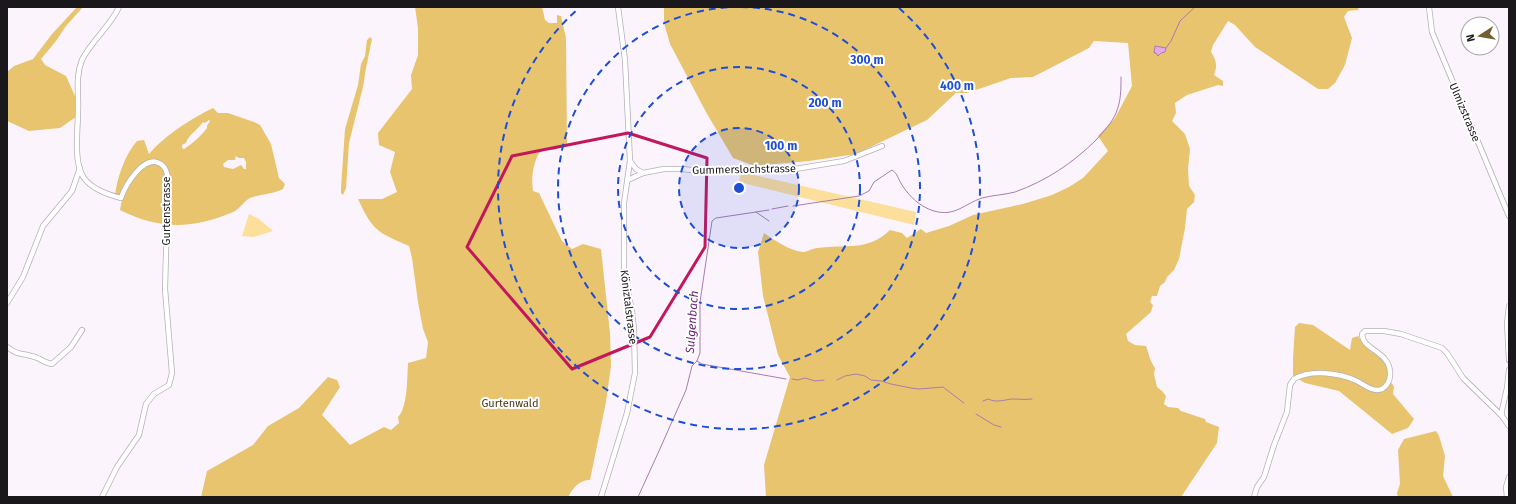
<svg xmlns="http://www.w3.org/2000/svg" width="1516" height="504" font-family="'Fira Sans',sans-serif">
<style>
.green{fill:#fcdf9a}
.forest{fill:#e8c46e;fill-rule:evenodd}
.water{fill:#e5a8eb;stroke:#a87dad}
.lines{fill:none;stroke-linecap:round;stroke-linejoin:round}
.stream{stroke:#a87dad;stroke-width:1}
.minor-casing{stroke:#b6afb7;stroke-width:6}
.minor{stroke:#fff;stroke-width:4.5}
.marked{fill:none;stroke:#c2185b;stroke-width:3;stroke-linejoin:round}
.ring{fill:none;stroke:#1d4ed8;stroke-width:2;stroke-dasharray:7 5}
.labels{text-anchor:middle;stroke-width:4;stroke-linejoin:round;paint-order:stroke}
.street-label{font-size:11px;fill:#1a181b;stroke:#fff}
.park-label{font-size:11px;fill:#483a14;stroke:#fff}
.water-label{font-size:12px;font-style:italic;fill:#641d6c;stroke:#fff}
.centre{fill:#1d4ed8;stroke:#fff;stroke-width:2}
.ring-label{font-size:12px;text-anchor:middle;font-weight:bold;fill:#1d4ed8;stroke:#fff;stroke-width:4;stroke-linejoin:round;paint-order:stroke}
</style>
<rect width="100%" height="100%" fill="#fcf4fd"/>
<g class="green">
<path d="M 741,172 L 916,212 L 914,225 L 739,182 Z"/>
<path d="M 249,214 L 259,219 L 273,231 L 254,237 L 242,236 Z"/>
</g>
<g class="forest">
<path d="M 77,7 L 83,7 L 66,26 L 56,41 L 41,59 L 45,65 L 66,76 L 75,96 L 76,117 L 60,128 L 29,131 L 7,121 L 7,72 L 14,66 L 33,59 L 52,34 Z"/>
<path d="M 415,7 L 542,7 L 545,20 L 549,23 L 557,23 L 557,15 L 561,16 L 566,38 L 567,145 L 554,150 L 541,150 C 533,162 531,177 533,191 L 539,193 L 562,241 L 572,249 L 583,244 L 601,249 L 610,333 L 611,366 L 606,402 L 590,480 C 579,480 573,488 568,497 L 201,497 L 207,471 L 253,445 L 268,426 L 299,408 L 328,377 L 337,380 L 340,387 L 322,415 L 350,445 L 384,427 L 391,430 L 399,423 L 398,417 C 408,407 407,377 408,363 L 426,358 L 428,342 L 423,329 L 418,302 L 412,258 L 409,246 C 377,232 373,231 358,199 L 382,199 L 397,192 L 390,172 L 395,152 L 379,145 L 378,133 L 412,89 L 411,75 L 418,55 L 418,28 Z"/>
<path d="M 664,7 L 1359,7 L 1358,10 L 1348,11 L 1344,17 L 1352,38 L 1345,65 L 1335,83 L 1328,89 L 1318,89 L 1255,47 L 1235,25 L 1228,21 L 1213,45 L 1211,52 C 1216,60 1218,65 1214,75 L 1223,81 L 1223,86 L 1218,85 L 1187,95 L 1175,103 L 1176,113 L 1172,121 L 1185,134 L 1190,149 L 1188,169 L 1189,186 L 1195,195 L 1194,202 L 1187,209 L 1185,228 L 1179,259 L 1174,270 L 1167,277 L 1165,282 L 1160,286 L 1157,296 L 1152,296 L 1150,302 L 1153,305 L 1151,312 L 1126,334 L 1128,341 L 1135,345 L 1146,346 C 1149,354 1150,361 1155,368 L 1154,374 L 1157,387 L 1162,391 L 1166,396 L 1164,404 L 1168,407 L 1178,408 L 1181,411 L 1205,419 L 1206,422 L 1219,427 L 1217,443 L 1181,497 L 766,497 L 764,465 L 790,377 L 778,355 L 763,296 L 758,252 L 764,233 C 774,240 790,251 803,252 C 807,252 813,248 817,248 C 846,244 867,252 890,230 L 902,233 L 907,238 L 921,229 L 926,233 L 949,226 L 973,215 L 1023,204 L 1052,195 L 1069,187 L 1083,178 L 1108,151 L 1098,136 L 1115,118 L 1132,86 L 1128,43 L 1094,41 L 1089,48 L 1033,77 L 1011,78 L 967,93 L 956,93 L 927,120 L 856,154 L 809,161 L 755,166 L 733,158 L 706,112 L 670,44 L 664,23 Z"/>
<path d="M 370,37 L 372,39 L 366,68 L 363,87 L 349,143 L 346,188 L 343,195 L 341,193 L 341,188 L 345,129 L 358,85 L 361,64 L 365,56 L 367,40 Z"/>
<path d="M 213,108 L 218,113 L 228,113 L 254,122 L 260,125 L 271,144 L 279,178 L 285,184 L 283,189 C 273,194 261,194 250,198 C 244,201 240,209 233,212 C 194,229 159,230 120,210 L 122,199 L 115,196 C 117,177 125,155 137,141 L 144,140 L 149,154 C 164,136 192,118 213,108 ZM 209,120 L 210,121 L 207,126 L 207,128 C 200,137 193,143 184,149 L 182,148 L 182,145 L 186,143 C 188,135 198,130 203,122 L 205,123 ZM 236,156 L 239,158 L 244,158 L 246,162 L 246,169 L 244,169 L 241,165 L 233,169 L 224,167 L 223,164 L 228,160 L 235,160 Z"/>
<path d="M 1299,323 L 1313,325 L 1350,350 L 1352,338 L 1358,336 L 1363,344 L 1381,356 L 1388,366 L 1388,377 L 1394,387 L 1393,394 L 1414,419 L 1408,428 L 1392,434 L 1339,391 L 1305,383 L 1293,376 L 1293,358 L 1295,327 Z"/>
<path d="M 1436,431 L 1439,436 L 1445,456 L 1443,476 L 1453,497 L 1398,497 L 1397,493 L 1400,484 L 1398,450 L 1404,439 Z"/>
</g>
<path class="water" d="M 1155,46 L 1166,48 L 1165,52 L 1161,53 L 1158,56 L 1156,53 L 1154,53 Z"/>
<g class="lines">
<g class="stream">
<path d="M 1166,48 L 1171,41 L 1180,21 L 1195,7"/>
<path d="M 793,206 L 859,196 L 869,191 L 874,182 L 892,170 C 898,174 898,179 902,185 C 909,196 920,207 934,211 C 955,217 964,204 982,198 C 993,195 1004,195 1015,192 C 1046,181 1073,163 1096,140 C 1103,132 1112,123 1116,113 C 1121,101 1121,90 1121,77"/>
<path d="M 772,209 L 788,206"/>
<path d="M 756,212 L 769,210"/>
<path d="M 697,361 L 702,364 L 786,379"/>
<path d="M 792,379 L 798,380 L 805,378 L 815,381 L 824,380"/>
<path d="M 837,380 L 845,376 L 856,374 L 865,376 L 871,380 L 881,381 L 891,384 L 911,388 L 919,389 L 943,387 L 964,403"/>
<path d="M 983,401 L 988,399 C 997,403 1003,400 1012,399 C 1018,399 1025,400 1032,399"/>
<path d="M 976,414 L 994,425 L 1001,427"/>
<path d="M 638,497 L 659,451 L 686,390 L 692,366 L 697,361 L 700,353 L 700,302 L 712,221 L 716,218 L 756,212 L 769,221"/>
</g>
<defs>
<g id="minor">
<path d="M 1429,7 L 1432,32 L 1509,216"/>
<path d="M 630,161 L 636,169 L 643,173"/>
<path d="M 628,180 L 643,173 L 664,169 L 682,169 L 712,172 L 729,169 L 783,171 L 844,161 L 882,146"/>
<path d="M 7,303 L 23,277 L 43,226 L 72,191 L 80,168"/>
<path d="M 1509,306 L 1507,323 L 1509,360"/>
<path d="M 7,347 C 18,355 20,353 31,356 C 39,357 44,363 52,364 L 71,347 L 82,330"/>
<path d="M 1509,370 L 1507,388 L 1502,410 L 1502,416 L 1509,426"/>
<path d="M 102,497 L 117,467 L 139,435 L 146,404 L 154,394 L 169,385 L 172,373 L 165,289 L 168,179 C 167,173 166,166 159,163 C 143,155 125,186 121,198 C 109,195 92,189 84,178 C 73,163 78,129 78,112 C 79,95 75,77 82,60 C 91,41 110,27 119,7"/>
<path d="M 601,497 L 627,413 L 635,373 L 634,329 L 632,311 L 624,272 L 624,203 L 630,161 L 625,60 L 618,7"/>
<path d="M 1254,497 L 1257,487 L 1264,477 L 1274,445 L 1287,412 L 1290,385 L 1294,379 C 1311,369 1340,373 1357,381 C 1363,384 1370,390 1377,390 C 1386,390 1391,380 1390,372 C 1389,351 1362,350 1362,334 L 1365,331 L 1384,331 L 1401,334 L 1442,348 L 1447,353 L 1463,378 L 1502,416"/>
<path d="M 1507,497 L 1506,487 L 1509,477"/>
</g>
</defs>
<use href="#minor" class="minor-casing"/>
<use href="#minor" class="minor"/>
</g>
<path class="marked" d="M 628,133 L 707,158 L 705,247 L 650,337 L 572,369 L 467,247 L 512,156 Z"/>
<circle cx="739" cy="188" r="60" fill="#1d4ed8" fill-opacity=".12"/>
<g class="ring">
<circle cx="739" cy="188" r="60"/>
<circle cx="739" cy="188" r="121"/>
<path d="M741 7A181 181 0 1 1 737 7"/>
<path d="M899 8A241 241 0 1 1 579 8"/>
</g>
<g class="labels">
<g class="street-label">
<text transform="translate(1465 112) rotate(67)" y="4">Ulmizstrasse</text>
<text transform="translate(744 169) rotate(-1)" y="4">Gummerslochstrasse</text>
<text transform="translate(166 211) rotate(-90)" y="4">Gurtenstrasse</text>
<text transform="translate(629 307) rotate(83)" y="4">Köniztalstrasse</text>
</g>
<g class="park-label">
<text x="510" y="407">Gurtenwald</text>
</g>
<g class="water-label">
<text transform="translate(692 322) rotate(-86)" y="4">Sulgenbach</text>
</g>
</g>
<circle cx="739" cy="188" r="6" class="centre"/>
<g class="ring-label">
<text x="867" y="64">300 m</text>
<text x="957" y="90">400 m</text>
<text x="825" y="107">200 m</text>
<text x="781" y="150">100 m</text>
</g>
<rect width="1516" height="504" fill="none" stroke="#1a181b" stroke-width="16"/>
<g transform="translate(1480 36) rotate(258)"><circle r="19" fill="#ffffff" stroke="#a3a3a4"/>
<path d="M0-3L7 15L0 10L-7 15Z" fill="#735f2e"/>
<text y="-6" font-size="11" font-weight="bold" text-anchor="middle" fill="#1a181b">N</text>
</g>
</svg>
